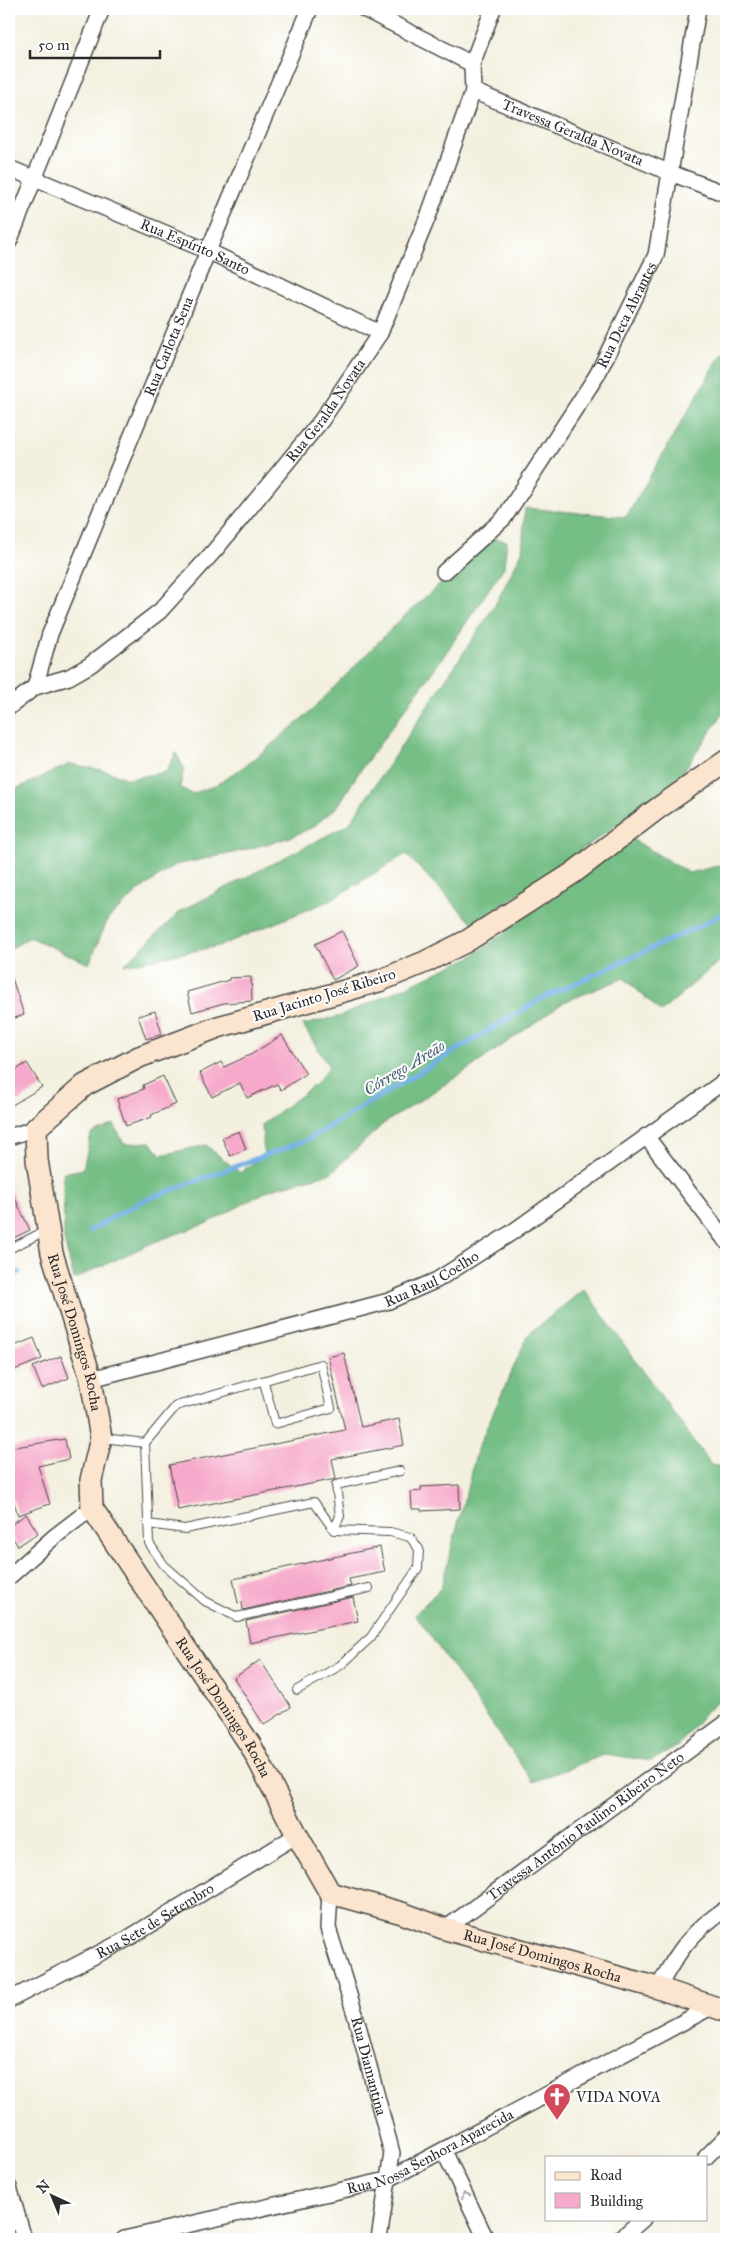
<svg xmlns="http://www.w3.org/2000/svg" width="735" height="2248" font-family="'IM FELL Great Primer',serif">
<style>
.forest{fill:#75be85;stroke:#507458}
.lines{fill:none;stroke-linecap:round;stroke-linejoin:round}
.stream{stroke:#73b1e6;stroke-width:5}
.building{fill:#f6a9ca}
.lane-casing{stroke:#494946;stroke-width:10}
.street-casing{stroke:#494946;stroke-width:18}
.secondary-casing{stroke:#494946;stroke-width:24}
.lane{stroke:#fff;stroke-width:8}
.street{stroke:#fff;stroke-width:15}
.secondary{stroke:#fce5cf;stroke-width:21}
.oneway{stroke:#a0a0a0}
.labels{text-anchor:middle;stroke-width:4;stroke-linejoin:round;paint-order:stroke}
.street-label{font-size:15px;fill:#2b2b2b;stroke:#fff}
.poi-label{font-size:15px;fill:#2b2b2b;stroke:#fff;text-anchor:start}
.water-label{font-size:16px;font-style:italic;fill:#445a6c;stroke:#fff}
</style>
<rect width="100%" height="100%" fill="#fff"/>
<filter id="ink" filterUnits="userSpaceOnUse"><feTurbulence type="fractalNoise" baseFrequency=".02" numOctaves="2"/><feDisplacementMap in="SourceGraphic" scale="10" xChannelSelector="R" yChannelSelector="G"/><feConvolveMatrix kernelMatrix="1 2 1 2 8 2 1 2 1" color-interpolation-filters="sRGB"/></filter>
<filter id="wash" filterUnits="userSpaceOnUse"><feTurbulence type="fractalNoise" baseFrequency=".0096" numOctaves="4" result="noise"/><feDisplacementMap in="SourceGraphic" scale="20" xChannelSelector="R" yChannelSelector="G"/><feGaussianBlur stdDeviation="1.12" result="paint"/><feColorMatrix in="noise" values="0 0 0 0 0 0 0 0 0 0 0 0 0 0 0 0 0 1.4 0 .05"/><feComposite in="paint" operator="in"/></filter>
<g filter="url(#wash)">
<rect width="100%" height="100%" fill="#f3f0df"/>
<g class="forest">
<path d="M 722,353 L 726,355 L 726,709 L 674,785 L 474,925 L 406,854 L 329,901 L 219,946 L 124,965 L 181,911 L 349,824 L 494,607 L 522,552 L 525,508 L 626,517 Z"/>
<path d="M 491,538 L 507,541 L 504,567 L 441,660 L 357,775 L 338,806 L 313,827 L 288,838 L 233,853 L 175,865 L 141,889 L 108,919 L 89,964 L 30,937 L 9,950 L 9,792 L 70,764 L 107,771 L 128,779 L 166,772 L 176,753 L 184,768 L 180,787 L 192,794 L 216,785 L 251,762 L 310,712 L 401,619 Z"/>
<path d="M 632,839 L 689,873 L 726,864 L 726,955 L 661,1012 L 624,978 L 564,1002 L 472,1067 L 383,1124 L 331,1173 L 271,1189 L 210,1222 L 154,1242 L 74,1279 L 64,1240 L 63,1173 L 83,1169 L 91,1134 L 114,1124 L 124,1144 L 150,1142 L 161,1155 L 206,1145 L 240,1173 L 264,1155 L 262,1124 L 316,1084 L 329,1067 L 303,1025 L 341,1016 L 471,957 Z"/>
<path d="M 584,1289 L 711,1465 L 726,1467 L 726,1697 L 718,1701 L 702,1716 L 678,1746 L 651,1761 L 606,1754 L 533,1782 L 415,1614 L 441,1588 L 478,1447 L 528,1335 Z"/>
</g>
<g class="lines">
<g class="stream">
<path d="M 89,1231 L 142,1201 L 307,1140 L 541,999 L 702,925 L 726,912"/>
<path d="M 9,1278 L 19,1272"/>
</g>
</g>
<g id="blocks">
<g class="building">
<path d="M 342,931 L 359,966 L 333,980 L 315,944 Z"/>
<path d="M 251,977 L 252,1001 L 224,1003 L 192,1012 L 187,992 L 229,980 L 229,978 Z"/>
<path d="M 12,978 L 24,1015 L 9,1020 L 9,979 Z"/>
<path d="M 155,1011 L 162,1034 L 146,1039 L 138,1016 Z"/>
<path d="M 282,1035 L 306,1074 L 281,1090 L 277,1084 L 247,1098 L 240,1083 L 212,1097 L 200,1073 L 221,1062 L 224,1067 L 252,1054 Z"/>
<path d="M 27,1063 L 42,1087 L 9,1107 L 9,1074 Z"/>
<path d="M 163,1076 L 176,1104 L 151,1115 L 152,1117 L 126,1126 L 117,1099 L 144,1089 L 143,1085 Z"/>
<path d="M 239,1131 L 246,1149 L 230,1156 L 222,1138 Z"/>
<path d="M 9,1186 L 30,1230 L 9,1240 Z"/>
<path d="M 34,1338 L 42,1359 L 12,1371 L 9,1362 L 9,1348 Z"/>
<path d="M 344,1353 L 361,1427 L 399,1419 L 404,1445 L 332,1459 L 336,1479 L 178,1510 L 169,1465 L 345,1430 L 328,1357 Z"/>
<path d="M 61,1356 L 69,1378 L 42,1389 L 33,1367 Z"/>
<path d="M 65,1439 L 69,1459 L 38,1466 L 50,1504 L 18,1515 L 9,1487 L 9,1448 Z"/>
<path d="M 459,1485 L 460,1509 L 421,1511 L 421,1509 L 412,1509 L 411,1492 L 421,1491 L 421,1487 Z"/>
<path d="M 26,1514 L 38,1533 L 18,1546 L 9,1532 L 9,1526 Z"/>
<path d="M 380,1547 L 385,1572 L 349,1579 L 351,1586 L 243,1610 L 242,1602 L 238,1603 L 233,1579 Z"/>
<path d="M 353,1597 L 358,1621 L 250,1643 L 246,1621 Z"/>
<path d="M 260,1660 L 291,1707 L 264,1725 L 234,1678 Z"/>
</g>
</g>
</g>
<g filter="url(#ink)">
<use href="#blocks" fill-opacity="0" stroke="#494946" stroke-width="1"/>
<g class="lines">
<defs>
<g id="lane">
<path d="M 9,1249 L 47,1230"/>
<path d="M 264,1382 L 275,1424 L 331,1408 L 321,1364 L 176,1406 L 145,1443 L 149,1543 L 164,1565 L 205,1601 L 237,1617 L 369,1588"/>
<path d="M 103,1438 L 145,1443"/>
<path d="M 148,1524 L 185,1529 L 314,1502 L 334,1530 L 390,1532 L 410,1537 L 419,1549 L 418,1568 L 371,1637 L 341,1665 L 297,1690"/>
<path d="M 334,1530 L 340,1516 L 336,1485 L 400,1471"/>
</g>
<g id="street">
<path d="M 364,9 L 472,64"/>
<path id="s1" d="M 473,91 L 671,173 L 726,194"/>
<path id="s2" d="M 9,168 L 208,251 L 380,333"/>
<path d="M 9,242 L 102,9"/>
<path id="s3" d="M 444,572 L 504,518 L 597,375 L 656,255 L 698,9"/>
<path id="s4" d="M 35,687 L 50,634 L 208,251 L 310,9"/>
<path id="s5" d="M 9,707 L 35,687 L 69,677 L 90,665 L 160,611 L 215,550 L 321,421 L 380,333 L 429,214 L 473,91 L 472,64 L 493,9"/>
<path d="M 646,1136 L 726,1241"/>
<path d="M 9,1137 L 36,1128"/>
<path id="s6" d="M 91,1379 L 389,1301 L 437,1280 L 511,1233 L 726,1080"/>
<path d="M 9,1577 L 54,1537 L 92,1508"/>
<path id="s7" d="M 330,1893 L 328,1928 L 355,2014 L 392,2153 L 379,2239"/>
<path id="s8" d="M 445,1929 L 726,1723"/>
<path d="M 658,1988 C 677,1953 692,1930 726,1909"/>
<path id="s9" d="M 9,2000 L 127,1939 L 297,1835"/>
<path d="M 444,2151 L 486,2239"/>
<path d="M 706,2157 L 726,2137"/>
<path d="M 9,2187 L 24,2239"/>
<path id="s10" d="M 124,2239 L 387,2180 L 713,2006"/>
<path d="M 620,2239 L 643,2219"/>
</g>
<g id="secondary">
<path id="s11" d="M 726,761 L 657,809 L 573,873 L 467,941 L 425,962 L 379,981 L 218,1027 L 139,1057 L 85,1085 L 36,1128 L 37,1160 L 52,1253 L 91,1379 L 101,1438 L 91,1480 L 92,1508 L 251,1746 L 297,1835 L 330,1893 L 402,1913 L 445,1929 L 658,1988 L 726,2011"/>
</g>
</defs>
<use href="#lane" class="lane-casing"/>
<use href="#street" class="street-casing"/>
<use href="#secondary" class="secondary-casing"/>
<use href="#lane" class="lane"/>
<use href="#street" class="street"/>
<use href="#secondary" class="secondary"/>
</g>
<defs><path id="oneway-chevron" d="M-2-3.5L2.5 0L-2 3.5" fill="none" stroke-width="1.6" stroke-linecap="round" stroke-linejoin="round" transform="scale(1.25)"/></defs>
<use class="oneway" href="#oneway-chevron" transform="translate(465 2195) rotate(-115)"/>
</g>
<defs>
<symbol id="church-pin" viewBox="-11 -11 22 30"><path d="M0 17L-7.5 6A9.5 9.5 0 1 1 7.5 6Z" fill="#d1495b" stroke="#fff"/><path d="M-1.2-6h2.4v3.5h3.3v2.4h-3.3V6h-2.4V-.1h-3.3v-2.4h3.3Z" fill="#fff"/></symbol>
</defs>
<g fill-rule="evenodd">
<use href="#church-pin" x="541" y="2081" width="32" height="43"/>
</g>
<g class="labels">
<g class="street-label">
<text dy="5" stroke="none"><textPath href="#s1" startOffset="108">Travessa Geralda Novata</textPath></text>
<text dy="5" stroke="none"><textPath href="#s2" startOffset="202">Rua Espírito Santo</textPath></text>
<text dy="5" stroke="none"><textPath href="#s3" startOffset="318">Rua Deca Abrantes</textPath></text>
<text dy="5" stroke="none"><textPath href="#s4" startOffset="366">Rua Carlota Sena</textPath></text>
<text dy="5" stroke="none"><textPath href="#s5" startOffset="441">Rua Geralda Novata</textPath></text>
<text transform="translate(324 995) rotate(-17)" y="5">Rua Jacinto José Ribeiro</text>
<text dy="5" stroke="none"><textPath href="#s6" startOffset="356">Rua Raul Coelho</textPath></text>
<text dy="5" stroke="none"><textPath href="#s11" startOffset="999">Rua José Domingos Rocha</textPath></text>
<text dy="5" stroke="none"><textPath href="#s11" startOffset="1418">Rua José Domingos Rocha</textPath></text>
<text dy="5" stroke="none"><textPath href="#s8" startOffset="174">Travessa Antônio Paulino Ribeiro Neto</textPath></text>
<text dy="5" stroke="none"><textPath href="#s9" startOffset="166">Rua Sete de Setembro</textPath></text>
<text dy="5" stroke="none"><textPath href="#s11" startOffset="1854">Rua José Domingos Rocha</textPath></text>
<text dy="5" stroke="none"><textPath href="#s7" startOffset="179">Rua Diamantina</textPath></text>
<text dy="5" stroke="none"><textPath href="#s10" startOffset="320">Rua Nossa Senhora Aparecida</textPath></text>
</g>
<g class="poi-label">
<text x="576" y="2102">VIDA NOVA</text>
</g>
<g class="water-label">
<text transform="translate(404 1067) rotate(-31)" y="6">Córrego Areão</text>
</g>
</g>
<rect width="735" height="2248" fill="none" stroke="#fff" stroke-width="30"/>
<rect x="545" y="2156" width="162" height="65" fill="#ffffff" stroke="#aaaaaa"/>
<rect x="555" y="2172" width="25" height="8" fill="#fce5cf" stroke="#aaaaaa"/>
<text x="590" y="2180" font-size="15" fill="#2b2b2b">Road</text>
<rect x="555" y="2193" width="25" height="15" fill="#f6a9ca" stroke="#aaaaaa"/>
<text x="590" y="2206" font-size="15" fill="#2b2b2b">Building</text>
<g transform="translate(52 2196) rotate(316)" stroke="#ffffff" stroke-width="4" paint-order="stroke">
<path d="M0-4L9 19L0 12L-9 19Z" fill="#2b2b2b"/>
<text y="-8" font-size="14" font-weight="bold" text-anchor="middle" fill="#2b2b2b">N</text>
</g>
<path d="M30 50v8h130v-8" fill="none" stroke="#2b2b2b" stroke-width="2.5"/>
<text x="38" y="50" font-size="15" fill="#2b2b2b" stroke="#ffffff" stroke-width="4" paint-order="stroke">50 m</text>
</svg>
